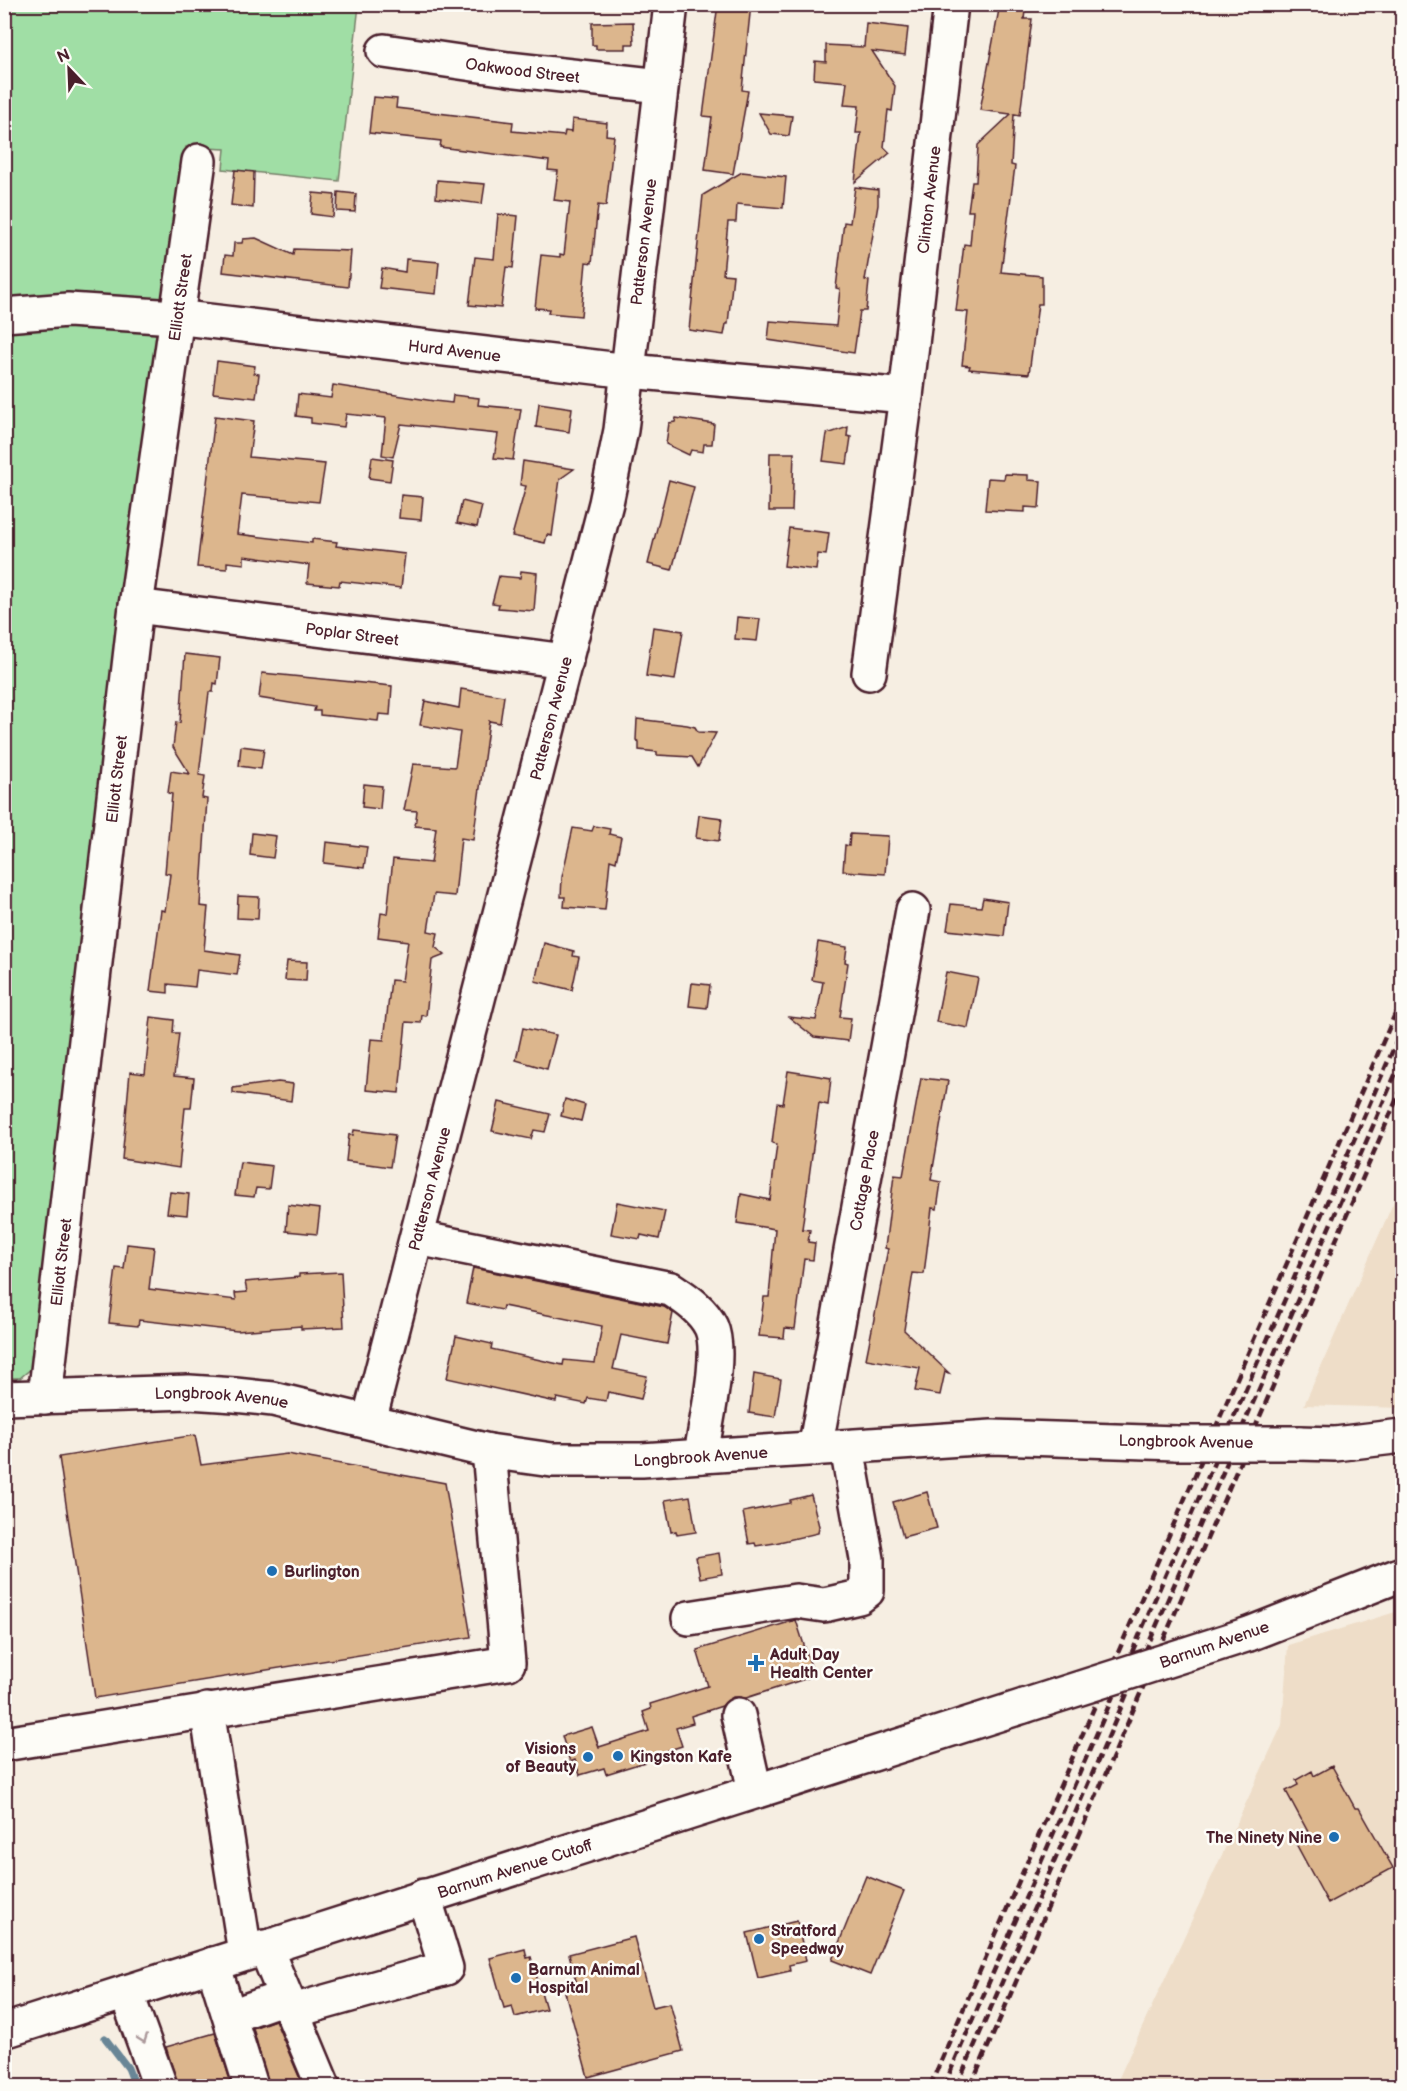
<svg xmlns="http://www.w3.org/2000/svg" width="1407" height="2091" font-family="'Balsamiq Sans',sans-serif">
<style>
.built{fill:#eeddc8}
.green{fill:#a0dea5;stroke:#757e68;stroke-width:1.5}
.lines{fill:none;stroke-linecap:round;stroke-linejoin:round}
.stream{stroke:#698696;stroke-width:7}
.building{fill:#dcb68d;stroke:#4a1f2b;stroke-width:1.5}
.minor-casing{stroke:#4a1f2b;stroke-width:38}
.major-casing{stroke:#4a1f2b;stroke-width:38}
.minor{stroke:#fdfcf7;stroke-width:33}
.major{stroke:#fdfcf7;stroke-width:33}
.rail{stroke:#4a1f2b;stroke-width:4.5;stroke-dasharray:9 4.5;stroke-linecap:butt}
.minor-bridge-casing{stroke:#4a1f2b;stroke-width:38;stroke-linecap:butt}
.major-bridge-casing{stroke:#4a1f2b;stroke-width:38;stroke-linecap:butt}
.minor-bridge{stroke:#fdfcf7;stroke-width:33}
.major-bridge{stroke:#fdfcf7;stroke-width:33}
.oneway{stroke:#ac999b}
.poi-dot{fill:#1f6fb2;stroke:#fdfcf7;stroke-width:2}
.labels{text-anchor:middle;stroke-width:5;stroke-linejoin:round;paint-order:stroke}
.street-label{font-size:16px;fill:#4a1f2b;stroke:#fdfcf7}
.poi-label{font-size:16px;font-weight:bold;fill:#4a1f2b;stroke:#fdfcf7;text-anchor:start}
</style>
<rect width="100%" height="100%" fill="#f6eee2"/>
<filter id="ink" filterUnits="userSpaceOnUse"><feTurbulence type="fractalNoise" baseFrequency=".0167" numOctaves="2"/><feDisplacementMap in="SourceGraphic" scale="12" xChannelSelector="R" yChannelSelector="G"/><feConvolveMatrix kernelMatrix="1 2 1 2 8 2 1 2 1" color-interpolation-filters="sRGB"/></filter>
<g filter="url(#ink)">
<g class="built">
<path d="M 1402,1183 L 1402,1408 L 1304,1405 Z"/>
<path d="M 1402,1610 L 1402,2086 L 1115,2086 L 1282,1725 L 1288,1645 Z"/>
</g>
<path class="green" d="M 4,5 L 359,5 L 339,181 L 223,169 L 225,149 L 186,147 L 33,1367 L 20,1378 L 5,1378 Z"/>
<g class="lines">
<path class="stream" d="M 105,2038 L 128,2068 L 135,2086"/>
</g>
<g class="building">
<path d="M 718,4 L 751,4 L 742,90 L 748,91 L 733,174 L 705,170 L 712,117 L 703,116 Z"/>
<path d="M 1000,4 L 1026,4 L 1024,19 L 1032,19 L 1020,115 L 1014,114 L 1011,165 L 1015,166 L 1001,272 L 1042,276 L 1042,304 L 1038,304 L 1029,374 L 969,369 L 970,366 L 962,365 L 968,312 L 956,311 L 964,244 L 970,245 L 973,211 L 968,211 L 972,182 L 976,182 L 978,145 L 1011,114 L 980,110 Z"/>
<path d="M 633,22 L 634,44 L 626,44 L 626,49 L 596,49 L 596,45 L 592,45 L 592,23 Z"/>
<path d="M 866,23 L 908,28 L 905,55 L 872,51 L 895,86 L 892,111 L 888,110 L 884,147 L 890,153 L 855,182 L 861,133 L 856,133 L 859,106 L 844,105 L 847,82 L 814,79 L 815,61 L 826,62 L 826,45 L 864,47 Z"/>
<path d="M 373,97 L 397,99 L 396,108 L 513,122 L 512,131 L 564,136 L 565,131 L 571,132 L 572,119 L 607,123 L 606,135 L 614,136 L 606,206 L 598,205 L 592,263 L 586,262 L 581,316 L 548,313 L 549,309 L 535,308 L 541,255 L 560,257 L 560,254 L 564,255 L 570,202 L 554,200 L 558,171 L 548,170 L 549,161 L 440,147 L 441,141 L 369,133 Z"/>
<path d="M 759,113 L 792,116 L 789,136 L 771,134 Z"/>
<path d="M 235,170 L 254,172 L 253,208 L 231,205 Z"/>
<path d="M 742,172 L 786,177 L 783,208 L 737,204 L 736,222 L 728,222 L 723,274 L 733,275 L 728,324 L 726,324 L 724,335 L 689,330 L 703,195 Z"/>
<path d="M 437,180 L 485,184 L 482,204 L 436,198 Z"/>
<path d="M 855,187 L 878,190 L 878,205 L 865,280 L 869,281 L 866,311 L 860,311 L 854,353 L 768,340 L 770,321 L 836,326 L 840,289 L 836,288 L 844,222 L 850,223 Z"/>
<path d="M 338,192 L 356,194 L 355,212 L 337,211 Z"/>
<path d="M 313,193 L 335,195 L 333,217 L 311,214 Z"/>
<path d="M 498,214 L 518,216 L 513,268 L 506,267 L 501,308 L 469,305 L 475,257 L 494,259 Z"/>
<path d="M 256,238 L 293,255 L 294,249 L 351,251 L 348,287 L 223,272 L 225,255 L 233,256 L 234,243 L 242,243 L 243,239 Z"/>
<path d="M 406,259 L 439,262 L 436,294 L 379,288 L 382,268 L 405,272 Z"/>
<path d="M 217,361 L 255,366 L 254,373 L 259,374 L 256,398 L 213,393 Z"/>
<path d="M 333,385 L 434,401 L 452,403 L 453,395 L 479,398 L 478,405 L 521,409 L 513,460 L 494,458 L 498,434 L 401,424 L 393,457 L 382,455 L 386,418 L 346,414 L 344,427 L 311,423 L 311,418 L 296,416 L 298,394 L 331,398 Z"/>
<path d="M 539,403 L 572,408 L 569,432 L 536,427 Z"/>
<path d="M 215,416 L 254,421 L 249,457 L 325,464 L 319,502 L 242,495 L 237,534 L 312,543 L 312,539 L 337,542 L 336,546 L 405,554 L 401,588 L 340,581 L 339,586 L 307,583 L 309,565 L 244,556 L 244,564 L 227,562 L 227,569 L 197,567 Z"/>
<path d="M 676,418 L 714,424 L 712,444 L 704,444 L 703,452 L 691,450 L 689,455 L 666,444 L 669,423 L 675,422 Z"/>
<path d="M 848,427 L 847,436 L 851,437 L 847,464 L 823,461 L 827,434 Z"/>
<path d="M 770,453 L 794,453 L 792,511 L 769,511 Z"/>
<path d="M 372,457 L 393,460 L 390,481 L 369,478 Z"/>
<path d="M 523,461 L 574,469 L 560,479 L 552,536 L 547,535 L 545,543 L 512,536 L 526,486 L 520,485 Z"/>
<path d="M 1005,474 L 1028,475 L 1028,480 L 1041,481 L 1039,508 L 1025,507 L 1025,512 L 985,510 L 988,478 L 1004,479 Z"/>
<path d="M 669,480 L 694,487 L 672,570 L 648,564 Z"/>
<path d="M 401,495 L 423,497 L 421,520 L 399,518 Z"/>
<path d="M 462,501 L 482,506 L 477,527 L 457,523 Z"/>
<path d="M 789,528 L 829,533 L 826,555 L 818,554 L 816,570 L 784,566 Z"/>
<path d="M 521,571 L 537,573 L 534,611 L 498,608 L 499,604 L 492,603 L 499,576 L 520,578 Z"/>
<path d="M 737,617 L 760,619 L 757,641 L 735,639 Z"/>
<path d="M 653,627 L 683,631 L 675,680 L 646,676 Z"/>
<path d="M 185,654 L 220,658 L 217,684 L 214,683 L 213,692 L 209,692 L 199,775 L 205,776 L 202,798 L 207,799 L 200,906 L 208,907 L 204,950 L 240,955 L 237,975 L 197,970 L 195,987 L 168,984 L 168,993 L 150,991 L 161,910 L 165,911 L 170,874 L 165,873 L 172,794 L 168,793 L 171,771 L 190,774 L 173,747 L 176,722 L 180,723 Z"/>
<path d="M 262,673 L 392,686 L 390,715 L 379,714 L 378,721 L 320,715 L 320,711 L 314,711 L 315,707 L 259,698 Z"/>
<path d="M 461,689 L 504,696 L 500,723 L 489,721 L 473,840 L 461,838 L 455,896 L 434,894 L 428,931 L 438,933 L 435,947 L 445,955 L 432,960 L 426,1016 L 422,1015 L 421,1023 L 406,1022 L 399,1093 L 366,1090 L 371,1039 L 384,1040 L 391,980 L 402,981 L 408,941 L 378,937 L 381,913 L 387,914 L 393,859 L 431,863 L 436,828 L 415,826 L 417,811 L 404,810 L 413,764 L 455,767 L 460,732 L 420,725 L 425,701 L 459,708 Z"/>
<path d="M 637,719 L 687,725 L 695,727 L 698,732 L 716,733 L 698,767 L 692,757 L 657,755 L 657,752 L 639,750 L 639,742 L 636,740 Z"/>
<path d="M 241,746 L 264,749 L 261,769 L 239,766 Z"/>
<path d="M 364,784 L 382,786 L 380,809 L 362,807 Z"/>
<path d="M 699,815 L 722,818 L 719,841 L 696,838 Z"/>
<path d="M 594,826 L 610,829 L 609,834 L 621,837 L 616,862 L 610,860 L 605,910 L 564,907 L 565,897 L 561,897 L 562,877 L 573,828 L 592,831 Z"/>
<path d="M 252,833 L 276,836 L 273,858 L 250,855 Z"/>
<path d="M 850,834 L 888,836 L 885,874 L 843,871 L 845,845 L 849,846 Z"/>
<path d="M 326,842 L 367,847 L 364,868 L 324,863 Z"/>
<path d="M 238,896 L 259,897 L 258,919 L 237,918 Z"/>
<path d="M 983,898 L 1008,902 L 1004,936 L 947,930 L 951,904 L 981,907 Z"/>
<path d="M 818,942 L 847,947 L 845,962 L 848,963 L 840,1017 L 851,1018 L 848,1041 L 814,1037 L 789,1017 L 816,1020 L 823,982 L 812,980 Z"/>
<path d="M 544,943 L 574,951 L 573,956 L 579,957 L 572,990 L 535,981 Z"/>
<path d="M 287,961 L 307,962 L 306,981 L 285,980 Z"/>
<path d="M 946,972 L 978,978 L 968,1028 L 936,1022 Z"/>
<path d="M 692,983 L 710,985 L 707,1008 L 689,1006 Z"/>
<path d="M 151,1017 L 174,1020 L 173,1033 L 179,1033 L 174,1076 L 194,1078 L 191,1108 L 185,1108 L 179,1168 L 122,1159 L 130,1072 L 145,1074 Z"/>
<path d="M 523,1028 L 556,1035 L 547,1069 L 516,1060 Z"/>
<path d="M 788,1071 L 831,1078 L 828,1105 L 819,1103 L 802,1229 L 810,1230 L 808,1242 L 815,1243 L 813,1260 L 804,1259 L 795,1329 L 785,1328 L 784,1338 L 759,1336 L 764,1297 L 769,1297 L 775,1229 L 737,1223 L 741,1194 L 770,1200 L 777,1144 L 772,1143 L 777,1103 L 783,1104 Z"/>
<path d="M 921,1078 L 948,1081 L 931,1180 L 941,1182 L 937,1209 L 932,1208 L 924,1274 L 913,1273 L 904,1330 L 949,1373 L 945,1372 L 940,1395 L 915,1391 L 920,1368 L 866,1359 L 888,1249 L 885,1248 L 894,1175 L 903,1176 Z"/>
<path d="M 278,1082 L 293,1084 L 291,1101 L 233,1093 L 233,1088 Z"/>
<path d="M 565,1099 L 585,1105 L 581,1121 L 561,1116 Z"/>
<path d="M 499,1102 L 550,1114 L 545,1132 L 534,1130 L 531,1139 L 492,1131 Z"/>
<path d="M 354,1130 L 395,1135 L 390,1167 L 346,1161 L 349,1134 L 353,1135 Z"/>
<path d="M 240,1162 L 272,1166 L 269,1189 L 256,1188 L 254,1197 L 235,1195 Z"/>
<path d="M 170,1192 L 189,1194 L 187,1215 L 167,1213 Z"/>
<path d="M 617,1202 L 665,1211 L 659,1239 L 641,1235 L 640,1239 L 611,1234 Z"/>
<path d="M 288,1205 L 320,1209 L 317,1234 L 286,1231 Z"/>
<path d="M 127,1244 L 154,1247 L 149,1289 L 236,1300 L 235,1293 L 247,1292 L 245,1282 L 299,1277 L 299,1274 L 341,1272 L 344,1327 L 301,1329 L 301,1326 L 237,1331 L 139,1320 L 138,1326 L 109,1323 L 116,1268 L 124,1269 Z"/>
<path d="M 473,1268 L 664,1307 L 673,1313 L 667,1344 L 621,1335 L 613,1369 L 647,1376 L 641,1399 L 608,1392 L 606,1401 L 588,1398 L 586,1404 L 557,1398 L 556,1402 L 447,1378 L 456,1336 L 492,1344 L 491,1349 L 563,1365 L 564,1360 L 595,1363 L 602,1326 L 503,1306 L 502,1310 L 466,1303 Z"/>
<path d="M 754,1374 L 781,1379 L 775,1417 L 749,1413 Z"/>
<path d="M 195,1435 L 201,1465 L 287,1454 L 445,1483 L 471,1637 L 95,1698 L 59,1457 Z"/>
<path d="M 927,1492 L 937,1528 L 903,1537 L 893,1502 Z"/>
<path d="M 811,1495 L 819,1526 L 818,1533 L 775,1543 L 756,1546 L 755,1543 L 749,1544 L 743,1512 L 790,1503 L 790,1500 Z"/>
<path d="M 690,1496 L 696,1532 L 677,1535 L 676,1531 L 671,1532 L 665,1500 Z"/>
<path d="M 719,1553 L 722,1574 L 700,1578 L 696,1557 Z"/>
<path d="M 796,1620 L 814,1676 L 746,1698 L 733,1697 L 722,1706 L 691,1716 L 693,1723 L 676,1728 L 682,1746 L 644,1758 L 645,1762 L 606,1774 L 604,1768 L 580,1775 L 575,1760 L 570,1762 L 562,1736 L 592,1727 L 599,1747 L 649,1731 L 643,1712 L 651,1709 L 650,1704 L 708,1686 L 697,1650 Z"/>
<path d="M 1332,1766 L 1355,1808 L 1359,1808 L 1393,1868 L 1328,1903 L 1294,1840 L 1308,1832 L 1286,1791 L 1298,1785 L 1296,1780 L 1312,1771 L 1314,1776 Z"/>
<path d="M 866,1876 L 904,1891 L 870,1975 L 832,1960 Z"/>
<path d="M 797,1921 L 806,1961 L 789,1965 L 790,1971 L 758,1978 L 747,1933 Z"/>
<path d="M 634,1937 L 653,2007 L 670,2003 L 683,2051 L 588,2077 L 565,1992 L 578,1988 L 569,1954 Z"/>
<path d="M 525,1949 L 527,1958 L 531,1957 L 546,2009 L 515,2017 L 512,2006 L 504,2008 L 490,1958 Z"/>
<path d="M 275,2020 L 303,2086 L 269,2086 L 253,2028 Z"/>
<path d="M 215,2033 L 232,2086 L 178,2086 L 166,2047 Z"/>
</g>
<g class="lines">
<defs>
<g id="minor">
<path id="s1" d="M 384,51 L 508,69 L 661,86"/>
<path id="s2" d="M 4,315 L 68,310 L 175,317 L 629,371 L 906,396"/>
<path id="s3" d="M 136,606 L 566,661"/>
<path id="s4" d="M 869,673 L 906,396 L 951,4"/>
<path d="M 418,1238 L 671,1289 C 686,1299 703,1310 711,1327 C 723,1354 705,1424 701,1456"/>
<path id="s5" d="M 45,1397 L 136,606 L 199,161"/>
<path id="s6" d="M 4,1398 L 189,1392 L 235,1395 L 273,1399 L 489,1451 L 552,1460 L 642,1460 L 992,1437 L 1177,1443"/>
<path id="s7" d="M 369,1421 L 606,503 L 621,430 L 671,4"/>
<path d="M 1299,1443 L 1335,1444 L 1402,1436"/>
<path id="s8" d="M 815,1449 L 913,910"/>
<path d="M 689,1618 L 796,1601 L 824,1605 L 859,1597 L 867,1591 L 867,1559 L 847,1448"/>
<path d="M 207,1710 L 245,1953"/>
<path d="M 738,1715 L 755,1791"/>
<path d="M 4,1744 L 508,1663 L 489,1451"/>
<path d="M 265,1947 L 323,2086"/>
<path d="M 213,1964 L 251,2086"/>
<path d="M 126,1992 L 160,2086"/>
<path d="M 248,2010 L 285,1997"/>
<path d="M 293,2011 L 446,1968 L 424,1896"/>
</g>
<g id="major">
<path d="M 1249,1634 L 1402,1574"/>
<path id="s9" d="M 4,2031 L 1024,1706"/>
</g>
</defs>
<use href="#minor" class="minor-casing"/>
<use href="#major" class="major-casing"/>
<use href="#minor" class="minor"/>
<use href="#major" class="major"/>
<g class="rail">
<path d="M 930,2086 L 1402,998"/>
<path d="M 944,2086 L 1402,1029"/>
<path d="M 957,2086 L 1402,1059"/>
<path d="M 971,2086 L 1402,1087"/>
</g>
<defs>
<path id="minor-bridge" d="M 1177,1443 L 1299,1443"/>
<path id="major-bridge" d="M 1024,1706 L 1249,1634"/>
</defs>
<use href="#minor-bridge" class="minor-bridge-casing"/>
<use href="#major-bridge" class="major-bridge-casing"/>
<use href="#minor-bridge" class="minor-bridge"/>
<use href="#major-bridge" class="major-bridge"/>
</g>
<defs><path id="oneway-chevron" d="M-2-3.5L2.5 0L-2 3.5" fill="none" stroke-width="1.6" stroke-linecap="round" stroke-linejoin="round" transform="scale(1.5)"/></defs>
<use class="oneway" href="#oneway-chevron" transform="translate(143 2039) rotate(70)"/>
</g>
<g class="poi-dot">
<circle cx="272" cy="1571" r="6"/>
<path d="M753 1654h6v6h6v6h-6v6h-6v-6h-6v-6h6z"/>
<circle cx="618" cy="1756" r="6"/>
<circle cx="588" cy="1757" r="6"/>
<circle cx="1334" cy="1837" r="6"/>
<circle cx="759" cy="1939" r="6"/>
<circle cx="516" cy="1978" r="6"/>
</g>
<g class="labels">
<g class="street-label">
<text dy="6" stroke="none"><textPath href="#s1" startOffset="140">Oakwood Street</textPath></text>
<text dy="6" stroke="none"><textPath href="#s4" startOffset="477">Clinton Avenue</textPath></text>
<text dy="6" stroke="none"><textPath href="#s7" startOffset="1212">Patterson Avenue</textPath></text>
<text dy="6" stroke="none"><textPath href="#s5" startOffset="1108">Elliott Street</textPath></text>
<text dy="6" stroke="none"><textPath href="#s2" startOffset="453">Hurd Avenue</textPath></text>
<text dy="6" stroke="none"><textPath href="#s3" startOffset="218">Poplar Street</textPath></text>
<text dy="6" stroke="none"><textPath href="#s7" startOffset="726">Patterson Avenue</textPath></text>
<text dy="6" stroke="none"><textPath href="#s5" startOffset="622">Elliott Street</textPath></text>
<text dy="6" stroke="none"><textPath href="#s8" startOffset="273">Cottage Place</textPath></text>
<text dy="6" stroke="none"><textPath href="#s7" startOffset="240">Patterson Avenue</textPath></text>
<text dy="6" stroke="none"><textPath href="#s5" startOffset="136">Elliott Street</textPath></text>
<text dy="6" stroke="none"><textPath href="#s6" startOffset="218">Longbrook Avenue</textPath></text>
<text transform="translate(1186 1441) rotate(1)" y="6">Longbrook Avenue</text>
<text dy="6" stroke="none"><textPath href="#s6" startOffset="704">Longbrook Avenue</textPath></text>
<text transform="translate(1214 1644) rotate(-19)" y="6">Barnum Avenue</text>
<text dy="6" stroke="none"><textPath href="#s9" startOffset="536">Barnum Avenue Cutoff</textPath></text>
</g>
<g class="poi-label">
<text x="284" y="1577">Burlington</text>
<text x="770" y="1660">Adult Day<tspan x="770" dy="18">Health Center</tspan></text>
<text x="576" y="1754" text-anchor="end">Visions<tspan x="576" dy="18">of Beauty</tspan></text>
<text x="630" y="1762">Kingston Kafe</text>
<text x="1322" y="1843" text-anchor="end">The Ninety Nine</text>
<text x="771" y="1936">Stratford<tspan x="771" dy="18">Speedway</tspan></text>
<text x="528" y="1975">Barnum Animal<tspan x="528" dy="18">Hospital</tspan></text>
</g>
</g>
<rect width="1407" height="2091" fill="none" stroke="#fdfcf7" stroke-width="24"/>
<rect x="12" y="12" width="1383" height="2067" fill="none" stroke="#4a1f2b" stroke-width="2" filter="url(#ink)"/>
<g transform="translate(69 69) rotate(337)" stroke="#fdfcf7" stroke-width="4.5" paint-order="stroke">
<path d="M0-4.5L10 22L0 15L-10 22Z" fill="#4a1f2b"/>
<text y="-9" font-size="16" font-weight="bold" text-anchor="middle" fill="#4a1f2b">N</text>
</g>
</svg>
